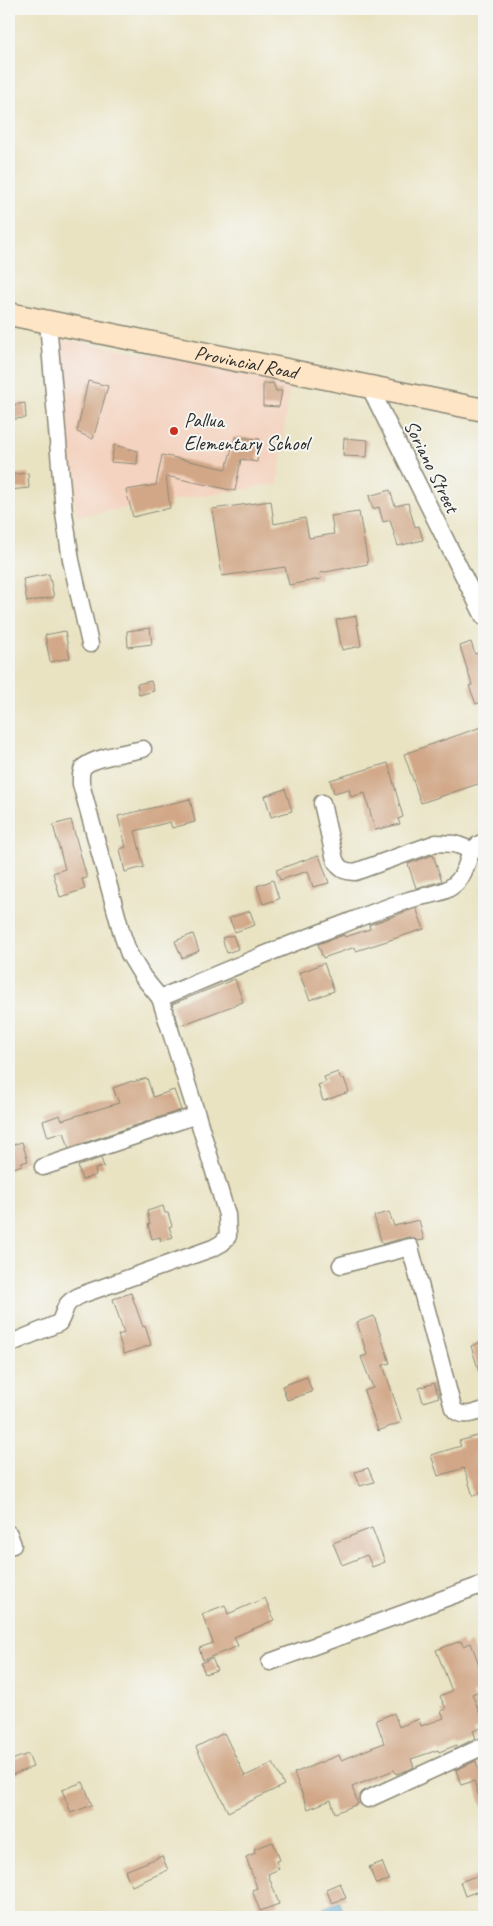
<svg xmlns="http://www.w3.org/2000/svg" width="493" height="1926" font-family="Caveat,sans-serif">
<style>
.built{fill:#f4d3c0}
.water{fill:url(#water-rules);stroke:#4a7187}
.building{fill:#d1a787}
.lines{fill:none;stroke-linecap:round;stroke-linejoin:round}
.minor-casing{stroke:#8a8776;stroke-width:19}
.secondary-casing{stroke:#8a8776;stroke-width:25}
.minor{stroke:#fff;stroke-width:16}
.secondary{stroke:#fde5c5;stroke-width:22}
.poi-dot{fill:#c8321e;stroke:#f6f6f2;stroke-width:2}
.labels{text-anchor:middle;stroke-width:4;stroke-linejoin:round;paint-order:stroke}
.street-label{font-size:20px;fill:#2b2b2b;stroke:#f6f6f2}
.poi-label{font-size:20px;fill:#2b2b2b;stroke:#f6f6f2;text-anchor:start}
</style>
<defs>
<pattern id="water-rules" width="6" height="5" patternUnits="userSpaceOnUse" patternTransform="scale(1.25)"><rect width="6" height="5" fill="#6ab7e3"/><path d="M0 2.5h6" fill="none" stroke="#5795b8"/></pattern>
</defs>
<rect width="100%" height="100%" fill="#f6f6f2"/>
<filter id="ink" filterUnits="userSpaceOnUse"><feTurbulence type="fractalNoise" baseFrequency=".02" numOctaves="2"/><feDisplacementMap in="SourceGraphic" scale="10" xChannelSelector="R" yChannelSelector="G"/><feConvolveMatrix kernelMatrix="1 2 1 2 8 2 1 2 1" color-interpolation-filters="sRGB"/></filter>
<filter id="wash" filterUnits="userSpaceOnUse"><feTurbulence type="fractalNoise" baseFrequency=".0096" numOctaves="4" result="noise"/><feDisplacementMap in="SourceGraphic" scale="20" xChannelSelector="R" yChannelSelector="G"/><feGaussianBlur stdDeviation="1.12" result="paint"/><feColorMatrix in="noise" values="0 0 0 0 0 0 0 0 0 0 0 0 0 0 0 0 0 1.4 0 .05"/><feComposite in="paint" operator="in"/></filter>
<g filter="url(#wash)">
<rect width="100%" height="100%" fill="#e9e3c2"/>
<path class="built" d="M 48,337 L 290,378 L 278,484 L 77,516 Z"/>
<path class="water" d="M 340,1902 L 345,1917 L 319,1917 L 317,1910 Z"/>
<g id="blocks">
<g class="building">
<path d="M 88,381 L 108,386 L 93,439 L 77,432 Z"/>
<path d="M 273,383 L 276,391 L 282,391 L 279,407 L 263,406 L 263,384 Z"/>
<path d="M 25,403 L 26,418 L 14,419 L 13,405 Z"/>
<path d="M 235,437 L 260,439 L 257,462 L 241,459 L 235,491 L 166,476 L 170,508 L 133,517 L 126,490 L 156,485 L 162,455 L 226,469 Z"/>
<path d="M 344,438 L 368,440 L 367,457 L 343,456 Z"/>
<path d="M 114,445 L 138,451 L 137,464 L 111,462 Z"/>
<path d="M 28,473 L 29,488 L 9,490 L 9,475 Z"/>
<path d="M 390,490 L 395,506 L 408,503 L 415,527 L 419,526 L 423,540 L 398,546 L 390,520 L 383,522 L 379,507 L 373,509 L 369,496 Z"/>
<path d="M 271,501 L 274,524 L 305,518 L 309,538 L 334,534 L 331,516 L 359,512 L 368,564 L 320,573 L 321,579 L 289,585 L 285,567 L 222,576 L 212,509 Z"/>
<path d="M 49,574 L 54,597 L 27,602 L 23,579 Z"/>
<path d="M 356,616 L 361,646 L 342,650 L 336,620 Z"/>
<path d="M 150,628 L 152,644 L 128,647 L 127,631 Z"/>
<path d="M 65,631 L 70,658 L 50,662 L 45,635 Z"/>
<path d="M 471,642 L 475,654 L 484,651 L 484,701 L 476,704 L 469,686 L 472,685 L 460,646 Z"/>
<path d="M 151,681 L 154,691 L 139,695 L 137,684 Z"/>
<path d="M 484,726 L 484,782 L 421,803 L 404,754 Z"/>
<path d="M 388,763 L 403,817 L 398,819 L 400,824 L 375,830 L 365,793 L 351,797 L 349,789 L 334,793 L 330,780 Z"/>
<path d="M 285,789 L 292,811 L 271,817 L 265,796 Z"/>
<path d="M 190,799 L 195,822 L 172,828 L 170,822 L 135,831 L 144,867 L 125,872 L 120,849 L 126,847 L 118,816 Z"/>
<path d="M 71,820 L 87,878 L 82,879 L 85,889 L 60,897 L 53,873 L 65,869 L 53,825 Z"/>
<path d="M 319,855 L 329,883 L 313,887 L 308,871 L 280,880 L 276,870 Z"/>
<path d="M 433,855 L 442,881 L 416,888 L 408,864 Z"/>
<path d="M 273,880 L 279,899 L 263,904 L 257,886 Z"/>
<path d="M 416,908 L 424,929 L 356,951 L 355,947 L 323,958 L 318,944 L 344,935 L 345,937 L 370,929 L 369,925 Z"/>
<path d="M 250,911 L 255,925 L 235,932 L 229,918 Z"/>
<path d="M 193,934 L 199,951 L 182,958 L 175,941 Z"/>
<path d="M 233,935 L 238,949 L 227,953 L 222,938 Z"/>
<path d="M 324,963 L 334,991 L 310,1000 L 299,973 Z"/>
<path d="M 235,979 L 243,1002 L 179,1026 L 172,1004 Z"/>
<path d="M 338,1072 L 341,1079 L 344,1078 L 349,1092 L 323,1101 L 318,1085 L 326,1082 L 324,1077 Z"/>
<path d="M 147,1078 L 153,1097 L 174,1090 L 181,1110 L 69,1148 L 64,1132 L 48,1137 L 43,1121 L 60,1115 L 62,1120 L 119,1103 L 113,1088 L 132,1081 L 133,1082 Z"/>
<path d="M 22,1142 L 28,1161 L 21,1163 L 22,1165 L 9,1170 L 9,1146 Z"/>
<path d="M 101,1158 L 104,1167 L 95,1169 L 96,1175 L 82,1180 L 78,1166 Z"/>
<path d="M 163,1206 L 165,1213 L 168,1213 L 172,1226 L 169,1227 L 173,1237 L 161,1241 L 160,1237 L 152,1239 L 148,1224 L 150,1224 L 147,1211 Z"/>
<path d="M 389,1212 L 394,1226 L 419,1220 L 424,1240 L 418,1241 L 413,1238 L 408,1237 L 382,1244 L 374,1216 Z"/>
<path d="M 131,1293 L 143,1327 L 145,1326 L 151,1345 L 124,1354 L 118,1335 L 124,1333 L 113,1299 Z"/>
<path d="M 374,1316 L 390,1363 L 383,1365 L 402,1422 L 378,1431 L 364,1391 L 373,1388 L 361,1357 L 367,1355 L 357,1322 Z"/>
<path d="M 484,1341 L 484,1380 L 482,1381 L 471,1346 Z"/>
<path d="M 307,1377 L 312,1392 L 287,1400 L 282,1386 Z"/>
<path d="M 434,1383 L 439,1397 L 423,1402 L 419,1388 Z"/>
<path d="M 484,1434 L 484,1492 L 473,1496 L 464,1468 L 438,1476 L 431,1455 L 461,1446 L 459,1441 Z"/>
<path d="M 368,1468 L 374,1482 L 360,1486 L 355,1472 Z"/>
<path d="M 372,1528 L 385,1562 L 372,1567 L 367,1555 L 342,1565 L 333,1543 Z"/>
<path d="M 265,1598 L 274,1620 L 234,1637 L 238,1646 L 203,1660 L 199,1648 L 213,1643 L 202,1614 L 225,1605 L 228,1614 Z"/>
<path d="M 461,1641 L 463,1646 L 471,1643 L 484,1678 L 484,1689 L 472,1694 L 480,1714 L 484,1712 L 484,1727 L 473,1731 L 476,1738 L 458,1747 L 457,1745 L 439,1752 L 438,1750 L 411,1759 L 414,1767 L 408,1770 L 396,1774 L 394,1770 L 352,1787 L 358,1804 L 335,1813 L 331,1800 L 308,1809 L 294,1773 L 339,1755 L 341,1760 L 384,1743 L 376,1720 L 394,1713 L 399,1727 L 419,1719 L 421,1726 L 444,1718 L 441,1711 L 446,1709 L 440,1696 L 452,1691 L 436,1650 Z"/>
<path d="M 212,1658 L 217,1670 L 205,1674 L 201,1663 Z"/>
<path d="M 224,1733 L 245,1776 L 273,1763 L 284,1785 L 228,1812 L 196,1747 Z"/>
<path d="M 28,1754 L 33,1767 L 9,1776 L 9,1761 Z"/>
<path d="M 476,1761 L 479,1771 L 484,1769 L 484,1806 L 482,1807 L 474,1781 L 461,1785 L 456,1770 Z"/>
<path d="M 83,1782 L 92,1805 L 71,1813 L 62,1790 Z"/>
<path d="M 273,1842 L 280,1860 L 276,1861 L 279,1869 L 268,1874 L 279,1904 L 260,1911 L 252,1890 L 257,1888 L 246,1857 L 255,1853 L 254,1849 Z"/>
<path d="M 162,1856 L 168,1870 L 132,1886 L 125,1871 Z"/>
<path d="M 382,1862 L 389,1880 L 376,1884 L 369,1867 Z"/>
<path d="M 484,1873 L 484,1889 L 465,1896 L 460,1882 Z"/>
<path d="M 340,1883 L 346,1898 L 332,1903 L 326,1889 Z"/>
</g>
</g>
</g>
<g filter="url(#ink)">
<use href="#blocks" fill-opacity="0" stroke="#8a8776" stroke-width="1"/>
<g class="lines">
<defs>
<g id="minor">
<path d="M 48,322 L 64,513 L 71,560 L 90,644"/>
<path d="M 370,388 L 484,617"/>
<path d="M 322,803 L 335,860 C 340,870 344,871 355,872 L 436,843 L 455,844 L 471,850"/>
<path d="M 160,998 C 220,973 280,947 341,925 C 364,916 386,907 409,900 C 421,896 435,895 446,890 C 474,876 461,850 484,842"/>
<path d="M 43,1167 L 197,1115 L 160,998 L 143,977 L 129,954 L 122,934 L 81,784 C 81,778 80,773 83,768 C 90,758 130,752 143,749"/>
<path d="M 341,1265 L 410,1247 L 453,1408 C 460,1419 474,1413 484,1410"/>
<path d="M 9,1344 L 59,1323 C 68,1307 61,1305 81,1295 L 213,1248 L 222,1243 L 228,1236 L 227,1215 L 197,1115"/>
<path d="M 9,1534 L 13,1545"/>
<path d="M 270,1662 L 484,1584"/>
<path d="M 368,1799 L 484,1746"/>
</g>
<g id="secondary">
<path id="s1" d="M 9,314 L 484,410"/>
</g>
</defs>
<use href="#minor" class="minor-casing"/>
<use href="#secondary" class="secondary-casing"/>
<use href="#minor" class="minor"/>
<use href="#secondary" class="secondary"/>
</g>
</g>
<circle class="poi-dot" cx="174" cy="431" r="5"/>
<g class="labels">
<g class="street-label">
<text dy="7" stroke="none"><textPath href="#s1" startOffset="242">Provincial Road</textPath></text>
<text transform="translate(432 466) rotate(64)" y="7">Soriano Street</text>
</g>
<g class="poi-label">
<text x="184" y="427">Pallua<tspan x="184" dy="23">Elementary School</tspan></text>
</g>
</g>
<rect width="493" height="1926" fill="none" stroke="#f6f6f2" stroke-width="30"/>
</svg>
